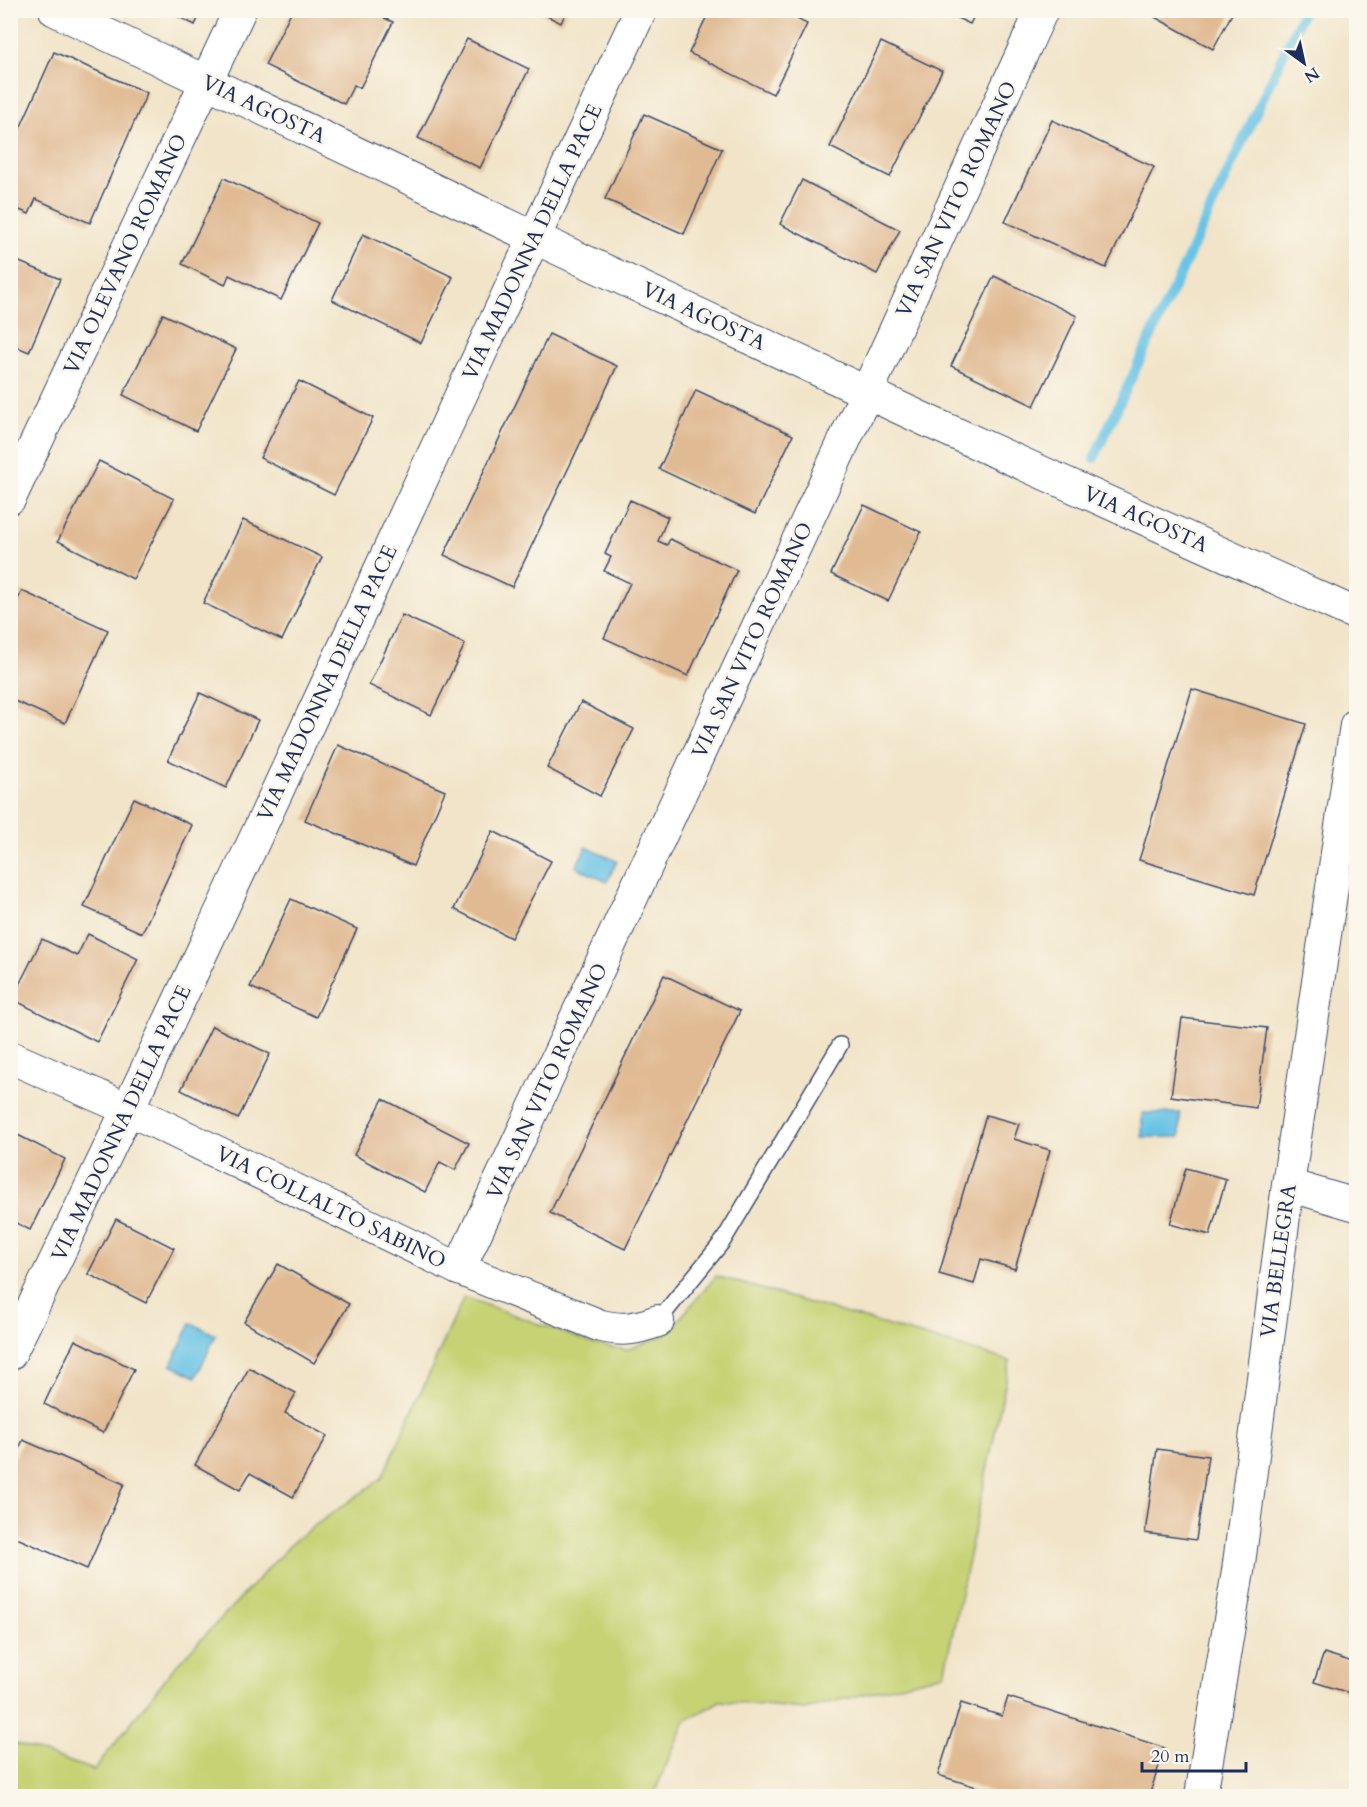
<svg xmlns="http://www.w3.org/2000/svg" width="1367" height="1807" font-family="Cardo,serif">
<style>
.green{fill:#c6d273;stroke:#708068;stroke-width:1.5}
.water{fill:#68c3e5;stroke:#4279a2;stroke-width:1.5}
.lines{fill:none;stroke-linecap:round;stroke-linejoin:round}
.stream{stroke:#68c3e5;stroke-width:10}
.building{fill:#e0ba93}
.lane-casing{stroke:#3b4a6e;stroke-width:18}
.street-casing{stroke:#3b4a6e;stroke-width:34}
.lane{stroke:#fff;stroke-width:15}
.street{stroke:#fff;stroke-width:32}
.labels{text-anchor:middle;stroke-width:5;stroke-linejoin:round;paint-order:stroke}
.street-label{font-size:21px;fill:#1b2f5e;stroke:#fbf7ec}
</style>
<rect width="100%" height="100%" fill="#fbf7ec"/>
<filter id="ink" filterUnits="userSpaceOnUse"><feTurbulence type="fractalNoise" baseFrequency=".0167" numOctaves="2"/><feDisplacementMap in="SourceGraphic" scale="12" xChannelSelector="R" yChannelSelector="G"/><feConvolveMatrix kernelMatrix="1 2 1 2 8 2 1 2 1" color-interpolation-filters="sRGB"/></filter>
<filter id="wash" filterUnits="userSpaceOnUse"><feTurbulence type="fractalNoise" baseFrequency=".008" numOctaves="4" result="noise"/><feDisplacementMap in="SourceGraphic" scale="24" xChannelSelector="R" yChannelSelector="G"/><feGaussianBlur stdDeviation="1.35" result="paint"/><feColorMatrix in="noise" values="0 0 0 0 0 0 0 0 0 0 0 0 0 0 0 0 0 1.4 0 .05"/><feComposite in="paint" operator="in"/></filter>
<g filter="url(#wash)">
<rect width="100%" height="100%" fill="#f1e4c8"/>
<path class="green" d="M 716,1276 L 1010,1361 L 944,1674 L 805,1709 L 720,1701 L 685,1721 L 653,1796 L 11,1796 L 11,1742 L 94,1770 L 173,1669 L 296,1539 L 382,1478 L 464,1297 L 594,1344 L 626,1350 L 666,1335 Z"/>
<g class="water">
<path d="M 586,847 L 617,861 L 607,882 L 576,867 Z"/>
<rect x="1142" y="1113" width="38" height="24"/>
<path d="M 191,1323 L 216,1335 L 196,1377 L 171,1365 Z"/>
</g>
<g class="lines">
<path class="stream" d="M 1094,458 L 1304,10"/>
</g>
<g id="blocks">
<g class="building">
<path d="M 165,10 L 202,10 L 195,25 Z"/>
<path d="M 292,10 L 388,10 L 384,18 L 393,22 L 360,88 L 354,85 L 344,104 L 265,65 Z"/>
<path d="M 535,10 L 567,10 L 561,23 Z"/>
<path d="M 710,10 L 779,10 L 807,24 L 773,94 L 689,53 Z"/>
<path d="M 940,10 L 977,10 L 970,24 Z"/>
<path d="M 1142,10 L 1234,10 L 1213,49 Z"/>
<path d="M 467,39 L 529,69 L 480,168 L 418,138 Z"/>
<path d="M 881,42 L 942,71 L 890,177 L 830,147 Z"/>
<path d="M 54,52 L 147,93 L 90,223 L 36,199 L 29,214 L 10,206 L 10,151 Z"/>
<path d="M 644,114 L 722,149 L 684,234 L 605,199 Z"/>
<path d="M 1052,120 L 1154,167 L 1106,268 L 1005,222 Z"/>
<path d="M 224,178 L 318,223 L 281,300 L 229,275 L 225,285 L 182,264 Z"/>
<path d="M 802,180 L 900,230 L 877,274 L 780,224 Z"/>
<path d="M 363,234 L 453,277 L 421,343 L 332,300 Z"/>
<path d="M 10,258 L 60,279 L 29,352 L 10,344 Z"/>
<path d="M 994,276 L 1077,316 L 1034,406 L 951,366 Z"/>
<path d="M 163,314 L 236,349 L 196,431 L 123,395 Z"/>
<path d="M 549,334 L 617,366 L 512,587 L 444,555 Z"/>
<path d="M 299,381 L 373,418 L 334,495 L 260,458 Z"/>
<path d="M 696,390 L 793,435 L 755,514 L 659,469 Z"/>
<path d="M 99,461 L 174,499 L 133,579 L 58,541 Z"/>
<path d="M 630,500 L 668,517 L 658,541 L 667,545 L 670,539 L 737,570 L 688,676 L 604,638 L 630,583 L 604,571 L 611,557 L 605,554 Z"/>
<path d="M 864,505 L 921,532 L 888,601 L 831,574 Z"/>
<path d="M 243,520 L 322,557 L 282,640 L 203,603 Z"/>
<path d="M 22,591 L 108,630 L 65,723 L 10,699 L 10,615 Z"/>
<path d="M 402,615 L 465,644 L 431,715 L 369,685 Z"/>
<path d="M 1192,689 L 1306,724 L 1254,895 L 1139,860 Z"/>
<path d="M 200,693 L 258,720 L 226,788 L 168,760 Z"/>
<path d="M 581,702 L 634,729 L 600,796 L 547,768 Z"/>
<path d="M 338,745 L 445,791 L 413,866 L 305,820 Z"/>
<path d="M 134,798 L 192,825 L 142,933 L 84,907 Z"/>
<path d="M 493,831 L 551,861 L 511,938 L 454,909 Z"/>
<path d="M 291,899 L 357,929 L 316,1017 L 250,987 Z"/>
<path d="M 88,934 L 138,959 L 97,1042 L 12,999 L 42,939 L 77,956 Z"/>
<path d="M 664,975 L 740,1011 L 625,1249 L 550,1213 Z"/>
<path d="M 1182,1018 L 1267,1028 L 1256,1108 L 1171,1096 Z"/>
<path d="M 212,1026 L 270,1054 L 238,1119 L 181,1090 Z"/>
<path d="M 383,1099 L 469,1143 L 455,1170 L 440,1162 L 425,1192 L 354,1155 Z"/>
<path d="M 986,1115 L 1019,1124 L 1014,1139 L 1050,1150 L 1015,1269 L 981,1259 L 974,1284 L 939,1274 Z"/>
<path d="M 10,1131 L 65,1159 L 30,1230 L 10,1220 Z"/>
<path d="M 1186,1168 L 1226,1179 L 1210,1235 L 1170,1224 Z"/>
<path d="M 116,1219 L 174,1248 L 146,1303 L 88,1274 Z"/>
<path d="M 278,1264 L 349,1304 L 314,1363 L 244,1322 Z"/>
<path d="M 75,1340 L 134,1369 L 103,1433 L 44,1404 Z"/>
<path d="M 249,1368 L 296,1393 L 285,1413 L 327,1436 L 293,1497 L 250,1473 L 240,1490 L 195,1465 Z"/>
<path d="M 23,1440 L 124,1484 L 87,1569 L 10,1535 L 10,1468 Z"/>
<path d="M 1157,1449 L 1208,1456 L 1196,1540 L 1145,1533 Z"/>
<path d="M 1324,1653 L 1356,1663 L 1356,1695 L 1314,1682 Z"/>
<path d="M 1008,1697 L 1165,1748 L 1149,1796 L 1005,1796 L 938,1775 L 961,1703 L 1002,1716 Z"/>
</g>
</g>
</g>
<g filter="url(#ink)">
<use href="#blocks" fill-opacity="0" stroke="#3b4a6e" stroke-width="1.5"/>
<g class="lines">
<defs>
<path id="lane" d="M 658,1321 L 723,1241 L 840,1045"/>
<g id="street">
<path d="M 55,10 L 533,237 L 930,422 L 1356,614"/>
<path d="M 10,498 L 240,10"/>
<path d="M 10,1057 L 130,1110 L 459,1269 L 601,1326 C 624,1331 635,1329 658,1321"/>
<path d="M 1288,1185 L 1356,1205"/>
<path d="M 459,1269 L 867,392 L 1042,10"/>
<path d="M 10,1354 C 227,909 429,458 641,10"/>
<path d="M 1201,1796 L 1238,1571 L 1288,1185 L 1356,725"/>
</g>
</defs>
<use href="#lane" class="lane-casing"/>
<use href="#street" class="street-casing"/>
<use href="#lane" class="lane"/>
<use href="#street" class="street"/>
</g>
</g>
<g class="labels">
<g class="street-label">
<text transform="translate(264 109) rotate(25)" y="7">VIA AGOSTA</text>
<text transform="translate(956 199) rotate(-65)" y="7">VIA SAN VITO ROMANO</text>
<text transform="translate(532 242) rotate(-65)" y="7">VIA MADONNA DELLA PACE</text>
<text transform="translate(125 254) rotate(-65)" y="7">VIA OLEVANO ROMANO</text>
<text transform="translate(704 316) rotate(25)" y="7">VIA AGOSTA</text>
<text transform="translate(1146 519) rotate(24)" y="7">VIA AGOSTA</text>
<text transform="translate(752 640) rotate(-65)" y="7">VIA SAN VITO ROMANO</text>
<text transform="translate(327 683) rotate(-65)" y="7">VIA MADONNA DELLA PACE</text>
<text transform="translate(547 1081) rotate(-65)" y="7">VIA SAN VITO ROMANO</text>
<text transform="translate(121 1123) rotate(-65)" y="7">VIA MADONNA DELLA PACE</text>
<text transform="translate(331 1207) rotate(26)" y="7">VIA COLLALTO SABINO</text>
<text transform="translate(1278 1261) rotate(-82)" y="7">VIA BELLEGRA</text>
</g>
</g>
<rect width="1367" height="1807" fill="none" stroke="#fbf7ec" stroke-width="36"/>
<g transform="translate(1304 63) rotate(147)" stroke="#fbf7ec" stroke-width="4.5" paint-order="stroke">
<path d="M0-4.5L10 22L0 15L-10 22Z" fill="#1b2f5e"/>
<text y="-9" font-size="16" font-weight="bold" text-anchor="middle" fill="#1b2f5e">N</text>
</g>
<path d="M1142 1762v9h104v-9" fill="none" stroke="#1b2f5e" stroke-width="3"/>
<text x="1151" y="1762" font-size="18" fill="#1b2f5e" stroke="#fbf7ec" stroke-width="4.5" paint-order="stroke">20 m</text>
</svg>
